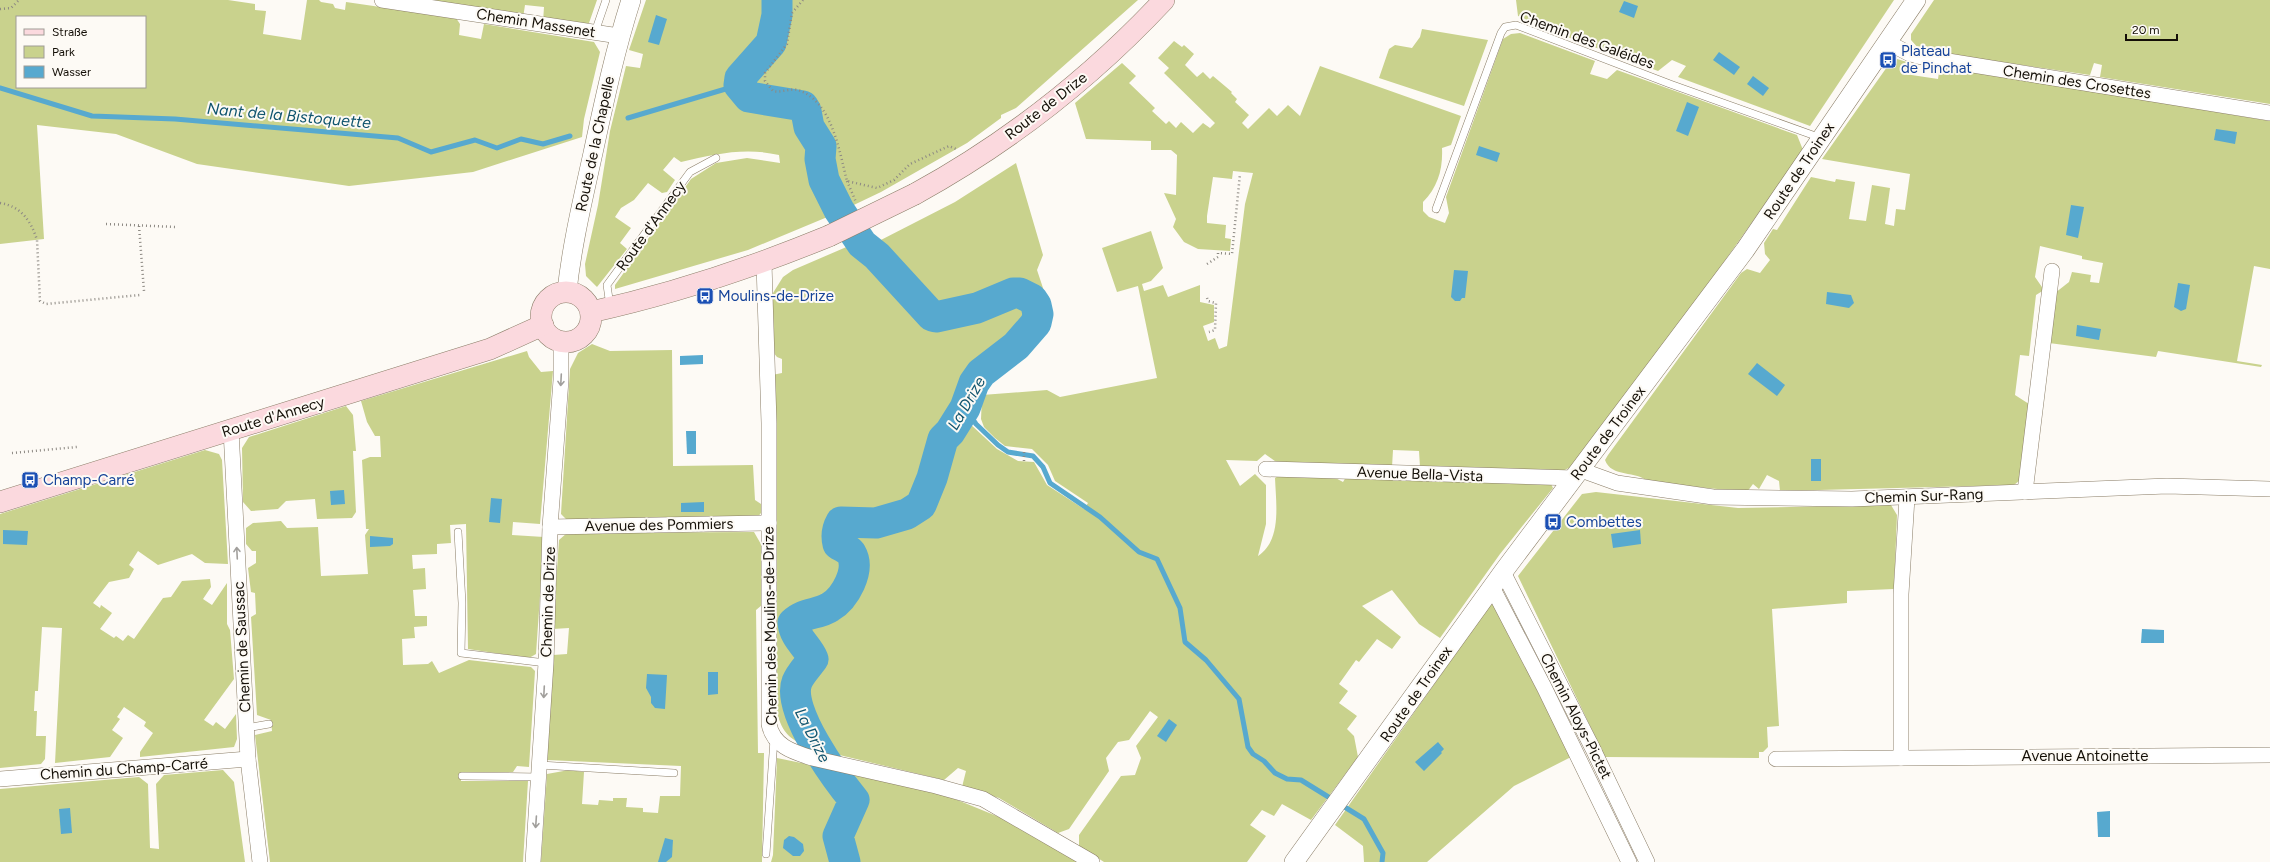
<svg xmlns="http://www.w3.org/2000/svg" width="2270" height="862" font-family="Figtree,sans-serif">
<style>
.green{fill:#c9d28d;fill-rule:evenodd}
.water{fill:#57a9cf}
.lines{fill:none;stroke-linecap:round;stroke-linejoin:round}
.stream{stroke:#57a9cf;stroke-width:5}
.river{stroke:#57a9cf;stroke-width:31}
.service-casing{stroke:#8a7d67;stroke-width:8}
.minor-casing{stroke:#8a7d67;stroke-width:16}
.tertiary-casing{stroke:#8a7d67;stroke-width:20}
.secondary-casing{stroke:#8a7d67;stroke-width:22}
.path{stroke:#8d8983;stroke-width:2.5;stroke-dasharray:1 3;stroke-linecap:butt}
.service{stroke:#fff;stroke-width:7}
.minor{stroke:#fff;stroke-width:15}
.tertiary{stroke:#fff;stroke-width:19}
.secondary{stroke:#fbd9de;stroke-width:21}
.secondary-bridge-casing{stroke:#8a7d67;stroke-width:22;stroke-linecap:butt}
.secondary-bridge{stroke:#fbd9de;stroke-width:21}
.oneway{stroke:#a19f9c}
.labels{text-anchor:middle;stroke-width:4;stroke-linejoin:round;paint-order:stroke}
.street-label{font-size:15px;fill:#140f07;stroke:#fdfaf5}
.transit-label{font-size:15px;fill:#164399;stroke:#fdfaf5;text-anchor:start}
.water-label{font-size:16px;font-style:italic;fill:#10546e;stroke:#fdfaf5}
</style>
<rect width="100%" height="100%" fill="#fdfaf5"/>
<g class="green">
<path d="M 0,0 L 228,0 L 255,4 L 255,10 L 266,11 L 263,34 L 301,40 L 307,0 L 319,0 L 321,2 L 333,4 L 335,8 L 345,10 L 346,2 L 456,18 L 460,24 L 459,35 L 481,39 L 484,24 L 594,42 L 600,52 L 584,119 L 582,137 L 473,172 L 349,186 L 197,164 L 116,134 L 37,125 L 44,239 L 0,244 ZM 17,17 L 145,17 L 145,87 L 17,87 Z"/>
<path d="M 400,0 L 597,0 L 589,23 L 583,27 L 543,22 L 544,7 L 525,5 L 523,18 Z"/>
<path d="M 646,0 L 1138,0 L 1016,108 L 1001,115 L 1001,118 L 967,143 L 881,192 L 837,213 L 748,250 L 615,289 L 615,285 L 691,179 L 716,163 L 747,158 L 780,163 L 779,155 C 745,147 715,154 681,162 L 674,157 L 663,170 L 675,180 L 667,192 L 662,193 L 648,183 L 634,200 L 621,208 L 615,217 L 631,228 L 620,243 L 627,249 L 597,287 L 586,276 L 585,264 L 598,205 L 610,131 L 626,66 L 640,68 L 643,54 L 629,50 Z"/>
<path d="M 1516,0 L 1894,0 L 1810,126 L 1678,77 L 1686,66 L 1672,60 L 1658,71 L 1554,32 L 1550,25 L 1541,22 L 1536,25 C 1529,22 1525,18 1518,16 Z"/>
<path d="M 1934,0 L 2270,0 L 2270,104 L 2100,77 L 2102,65 L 2094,63 L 2090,75 L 1920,50 L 1911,40 L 1911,34 Z"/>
<path d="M 1422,29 L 1488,40 L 1464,106 L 1379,78 L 1389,49 L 1395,45 L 1412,48 L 1420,37 Z"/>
<path d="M 1520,33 L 1595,61 L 1590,74 L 1607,79 L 1617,70 L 1797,135 L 1803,150 L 1707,286 L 1573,466 L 1556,474 L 1420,467 L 1419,451 L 1393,450 L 1392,467 L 1279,464 L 1265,454 L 1257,461 L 1226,460 L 1240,486 L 1255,474 L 1266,485 L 1266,524 L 1258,556 C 1282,540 1276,504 1275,478 L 1282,474 L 1330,475 L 1343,482 L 1346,477 L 1551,484 L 1553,488 L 1500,554 L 1440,638 L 1419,624 L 1392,590 L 1362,606 L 1401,637 L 1392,649 L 1377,639 L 1359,662 L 1356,660 L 1339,684 L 1348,691 L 1339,703 L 1357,716 L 1347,729 L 1354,736 L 1358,757 L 1311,820 L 1282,804 L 1274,816 L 1262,810 L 1250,825 L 1266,836 L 1247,862 L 1104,862 L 1079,846 L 1079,835 L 1121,776 L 1135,775 L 1141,758 L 1136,746 L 1158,717 L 1150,711 L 1129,740 L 1118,742 L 1106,758 L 1109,771 L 1069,829 L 1058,833 L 999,798 L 962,787 L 966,771 L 958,768 L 944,780 L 810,748 C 788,739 781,731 776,708 L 772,375 L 782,373 L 782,359 L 777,357 L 773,352 L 773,293 L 783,277 L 793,270 L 858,242 L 875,243 L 955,202 L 1016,163 L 1043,255 L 1037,270 L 1047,300 L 1049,323 L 1032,347 L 986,382 L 982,395 L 1047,390 L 1060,397 L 1157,378 L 1138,286 L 1117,292 L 1102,248 L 1151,231 L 1163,268 L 1151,281 L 1142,284 L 1144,291 L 1163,285 L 1168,297 L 1200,285 L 1200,302 L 1214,305 L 1214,322 L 1203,326 L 1208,341 L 1215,338 L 1219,349 L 1227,346 L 1245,204 L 1253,173 L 1233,171 L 1232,179 L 1213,177 L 1207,216 L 1207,223 L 1226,225 L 1225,238 L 1231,239 L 1230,251 L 1198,249 L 1184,242 L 1173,227 L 1176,219 L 1164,193 L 1176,195 L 1177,155 L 1171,150 L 1151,150 L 1151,141 L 1086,139 L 1075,103 L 1122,63 L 1136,76 L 1129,83 L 1155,108 L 1152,111 L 1166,124 L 1169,121 L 1176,128 L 1181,122 L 1193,133 L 1203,123 L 1210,128 L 1215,123 L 1164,73 L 1169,68 L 1158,58 L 1174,41 L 1182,47 L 1184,45 L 1194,54 L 1185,65 L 1197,77 L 1203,72 L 1210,79 L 1213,76 L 1232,92 L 1231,93 L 1237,99 L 1235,102 L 1249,115 L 1242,123 L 1248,129 L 1269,108 L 1277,116 L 1288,105 L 1300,116 L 1320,66 L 1461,116 L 1451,145 L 1442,148 C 1443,169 1438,187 1423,202 L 1423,211 L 1429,217 L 1445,223 L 1449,213 L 1446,197 L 1503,39 L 1511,34 ZM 982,396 L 981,419 L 984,427 L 995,438 L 1005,446 L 1032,449 L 1048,465 L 1055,481 L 1088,503 L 1084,509 L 1047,485 L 1034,462 L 1018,461 L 997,449 L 969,423 L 973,407 Z"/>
<path d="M 1897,59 L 1907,62 L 1905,74 L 1938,79 L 1940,66 L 2270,121 L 2270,269 L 2254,266 L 2237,361 L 2262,365 L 2261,367 L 2158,351 L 2156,357 L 2049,343 L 2055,293 L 2069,282 L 2072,272 L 2091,275 L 2090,282 L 2099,283 L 2103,263 L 2082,259 L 2082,256 L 2040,246 L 2035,277 L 2044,290 L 2036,295 L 2029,356 L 2020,355 L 2015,395 L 2029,404 L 2019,481 L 2014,485 L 1780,491 L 1779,481 L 1767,475 L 1759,489 L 1753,484 L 1747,492 L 1648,482 C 1637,470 1611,478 1605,460 L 1608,455 L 1741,273 L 1747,269 L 1760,273 L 1770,260 L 1765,254 L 1764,243 L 1773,229 L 1777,230 L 1811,177 L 1835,182 L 1836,179 L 1855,182 L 1849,219 L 1866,221 L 1872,185 L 1890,188 L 1885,224 L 1894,226 L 1896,209 L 1905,210 L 1910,174 L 1822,159 L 1887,67 L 1895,68 Z"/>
<path d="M 592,344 L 610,351 L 672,350 L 673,466 L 753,465 L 755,500 L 761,504 L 761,513 L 756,519 L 568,521 L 561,514 L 570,369 L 578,353 Z"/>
<path d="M 527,351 L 529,357 L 541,372 L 553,371 L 540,524 L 513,522 L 512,535 L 544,537 L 536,654 L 529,658 L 468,649 L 466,524 L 450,525 L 451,543 L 437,544 L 437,554 L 412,555 L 413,569 L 425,568 L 426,589 L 413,590 L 415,616 L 427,616 L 427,626 L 414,627 L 415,638 L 402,639 L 403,665 L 428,664 L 432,661 L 439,673 L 469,660 L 531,667 L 535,671 L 529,767 L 517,766 L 513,772 L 461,772 L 461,781 L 528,781 L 523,862 L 270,862 L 255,735 L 272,731 L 271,720 L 257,715 L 251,617 L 256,614 L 255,593 L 251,592 L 248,568 L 256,563 L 256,551 L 252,551 L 246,544 L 246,528 L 253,523 L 281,521 L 287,528 L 318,527 L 321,576 L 368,574 L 365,535 L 369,529 L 366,529 L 362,460 L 370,457 L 381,457 L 380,436 L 375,436 L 367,422 L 361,401 Z"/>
<path d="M 346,406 L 353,415 L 356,451 L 353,451 L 356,512 L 352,518 L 317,519 L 315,499 L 286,501 L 278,509 L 251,511 L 243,502 L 242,448 L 249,437 Z"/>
<path d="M 205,450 L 219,454 L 222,460 L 228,564 L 205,563 L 192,554 L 158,565 L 138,551 L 129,565 L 134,569 L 129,578 L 109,582 L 93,603 L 100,608 L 101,605 L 112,613 L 100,629 L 114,638 L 116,636 L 123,641 L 128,635 L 134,639 L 163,598 L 171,597 L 182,581 L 210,579 L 211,587 L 203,599 L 212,605 L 227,583 L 227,624 L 230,630 L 234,679 L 204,720 L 213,726 L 216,722 L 225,729 L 236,714 L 237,739 L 234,747 L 140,757 L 140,752 L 153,733 L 144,726 L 146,722 L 124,707 L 117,717 L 120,719 L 112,730 L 123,738 L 110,757 L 55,763 L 62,628 L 42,627 L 38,691 L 35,691 L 34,711 L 37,711 L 36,736 L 46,736 L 45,759 L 41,764 L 0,768 L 0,514 Z"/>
<path d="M 1596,492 L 1738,508 L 1891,505 L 1897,515 L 1894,589 L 1847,591 L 1847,603 L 1772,609 L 1779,726 L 1767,727 L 1768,747 L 1763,752 L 1759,752 L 1759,758 L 1605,757 L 1518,576 L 1582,494 Z"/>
<path d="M 754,532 L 762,546 L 762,605 L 756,610 L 758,753 L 764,753 L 762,862 L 541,862 L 547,774 L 569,770 L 584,772 L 582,804 L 598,805 L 599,800 L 613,801 L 613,798 L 627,798 L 626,807 L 643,808 L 643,812 L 658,813 L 660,796 L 680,796 L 681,766 L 547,760 L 553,655 L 567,654 L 569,628 L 553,629 L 559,540 L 567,533 Z"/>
<path d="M 1492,602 L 1571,757 L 1514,786 L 1427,862 L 1364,862 L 1363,846 L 1335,825 Z"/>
<path d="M 777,758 L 933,790 L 999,817 L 1078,862 L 771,862 L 773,855 Z"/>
<path d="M 223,770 L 234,782 L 245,862 L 0,862 L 0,789 L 139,777 L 148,784 L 150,848 L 159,849 L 156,784 L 164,775 Z"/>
</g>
<g class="water">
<path d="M 1624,1 L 1638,6 L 1634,18 L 1619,12 Z"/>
<path d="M 656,15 L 667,19 L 659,45 L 648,42 Z"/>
<path d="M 1719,52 L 1740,67 L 1734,75 L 1713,60 Z"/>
<path d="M 1753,76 L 1769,88 L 1763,96 L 1747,84 Z"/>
<path d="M 1687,102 L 1699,107 L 1688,136 L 1676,131 Z"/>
<path d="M 2216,129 L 2237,132 L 2235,144 L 2214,140 Z"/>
<path d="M 1479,146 L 1500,153 L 1497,162 L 1476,155 Z"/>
<path d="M 2071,205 L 2084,207 L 2078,238 L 2066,235 Z"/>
<path d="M 1454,270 L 1468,271 L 1465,298 L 1462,298 L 1460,301 L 1455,301 L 1451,297 Z"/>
<path d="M 2178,283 L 2190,285 L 2186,309 L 2181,311 L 2174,307 Z"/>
<path d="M 1827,292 L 1851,295 L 1854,303 L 1849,308 L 1826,304 Z"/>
<path d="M 2077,325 L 2101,329 L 2099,340 L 2076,336 Z"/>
<path d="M 703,355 L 703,364 L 680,365 L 680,356 Z"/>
<path d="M 1757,363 L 1785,385 L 1777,396 L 1748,374 Z"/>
<path d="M 686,431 L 696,431 L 696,454 L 687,454 Z"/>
<rect x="1811" y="459" width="10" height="22"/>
<path d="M 344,490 L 345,504 L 331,505 L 330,491 Z"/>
<path d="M 491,498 L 502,499 L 500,523 L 489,522 Z"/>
<path d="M 704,502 L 704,512 L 681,512 L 681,503 Z"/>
<path d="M 3,530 L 28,531 L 27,545 L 3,544 Z"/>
<path d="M 1640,530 L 1641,544 L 1613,548 L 1611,534 Z"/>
<path d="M 370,536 L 393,538 L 393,544 L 390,546 L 370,547 Z"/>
<path d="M 2142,629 L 2164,630 L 2164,643 L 2141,643 Z"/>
<path d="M 708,672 L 718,672 L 718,694 L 708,695 Z"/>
<path d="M 647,674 L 667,675 L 665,709 L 655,708 L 651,703 L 651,697 L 646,688 Z"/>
<path d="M 1169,719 L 1177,725 L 1166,742 L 1157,736 Z"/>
<path d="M 1438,742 L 1444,749 L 1441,752 L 1442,753 L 1424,771 L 1415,762 Z"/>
<path d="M 70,808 L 72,833 L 61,834 L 59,809 Z"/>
<path d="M 2110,811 L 2110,837 L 2098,837 L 2097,812 Z"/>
<path d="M 789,836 L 794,837 L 803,844 L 804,851 L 800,856 L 793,856 L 783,848 L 784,840 Z"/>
<path d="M 665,838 L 673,840 L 672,857 L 666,862 L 658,862 Z"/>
</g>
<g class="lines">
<g class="stream">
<path d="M 0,88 L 92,116 L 175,119 L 398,138 L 431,152 L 475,140 L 497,148 L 521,139 L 543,144 L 570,136"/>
<path d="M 628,118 L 739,85"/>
<path d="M 965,408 L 976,424 L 998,445 L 1008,452 L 1033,456 L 1043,467 L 1050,483 L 1100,517 L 1139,552 L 1157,559 L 1180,608 L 1185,642 L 1206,660 L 1239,699 L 1248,747 L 1253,754 L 1264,761 L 1275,773 L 1287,779 L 1301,780 L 1364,819 L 1383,853 L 1382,862"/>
</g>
<path class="river" d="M 777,0 L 777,15 L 771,43 L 740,78 L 739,85 L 749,97 L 803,106 L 806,111 L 809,127 L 821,146 L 820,159 L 824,180 L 839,210 L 862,244 L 877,256 L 932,316 L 936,317 L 977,308 L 1013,293 L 1020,293 L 1032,299 L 1036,305 L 1038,314 L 1036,323 L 1016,346 L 981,373 L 974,383 L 965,408 L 950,432 L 943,439 L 932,478 L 921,505 L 907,514 L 876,523 L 841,522 C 837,529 836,536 838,544 C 842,547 848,549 851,553 C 861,570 845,598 830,607 C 818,615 804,612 793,623 C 795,639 807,645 813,659 C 808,666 800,674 797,682 C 786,710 836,778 854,800 L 838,836 L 845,862"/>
<defs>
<g id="service">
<path d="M 595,32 L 606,0"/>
<path d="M 1436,209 L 1501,33 L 1505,27 L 1516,25 L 1670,84 L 1821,138"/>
<path d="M 610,306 L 607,285 L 690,172 L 716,158"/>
<path d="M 458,532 L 462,603 L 461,653 L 546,663"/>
<path d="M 246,728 L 269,724"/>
<path d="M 540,765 L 674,773"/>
<path d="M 462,776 L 539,777"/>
<path d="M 766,854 L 774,739"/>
</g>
<g id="minor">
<path d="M 382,0 L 619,36"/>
<path d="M 1887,42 L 1908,53 L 1917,56 L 2270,113"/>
<path d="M 764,263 L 769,423 L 769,724 C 773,746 793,752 812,758 L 936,786 L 983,799 L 1092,862"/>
<path d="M 231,430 L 248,759 L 260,862"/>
<path d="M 1266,469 L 1574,478"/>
<path d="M 1581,470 L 1617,483 L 1713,497 L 1852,499 L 2167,486 L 2270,489"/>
<path d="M 2025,492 L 2052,271"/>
<path d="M 550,527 L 769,523"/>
<path d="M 1503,572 L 1593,749 L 1647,862"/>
<path d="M 1492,587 L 1544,687 L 1629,862"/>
<path d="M 1901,758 L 1901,594 L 1907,498"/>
<path d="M 1776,759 L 2270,755"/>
<path d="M 0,779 L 248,759"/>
<path d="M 533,862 L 546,663 L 550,527 L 561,380 L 561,341"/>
</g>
<g id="tertiary">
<path d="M 567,291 C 572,244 583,199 593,153 C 604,102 615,50 631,0"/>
<path d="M 1294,862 L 1503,572 L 1745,250 L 1916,0"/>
</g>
<g id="secondary">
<path d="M 915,194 C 1008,143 1091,78 1164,0"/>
<circle cx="566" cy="317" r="25"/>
<path d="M 591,312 C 673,294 751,268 829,236"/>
<path d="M 0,502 L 490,349 L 543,325"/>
</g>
</defs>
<use href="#service" class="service-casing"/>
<use href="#minor" class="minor-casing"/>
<use href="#tertiary" class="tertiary-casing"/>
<use href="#secondary" class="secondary-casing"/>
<g class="path">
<path d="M 803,0 L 792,13 L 787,44 L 765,73 L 765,81 L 773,91 C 781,93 790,88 798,90 C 832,101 839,150 847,181 L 877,188 L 894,180 L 910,164 L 949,146 L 956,149"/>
<path d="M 0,9 L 11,8 L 19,0"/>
<path d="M 847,181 L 856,202"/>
<path d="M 0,203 C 21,206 31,221 37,240 L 40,301 L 46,304 L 140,295"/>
<path d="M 106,224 L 176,227"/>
<path d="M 139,226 L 144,291"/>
<path d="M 1207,264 L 1218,257 L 1218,253 L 1232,254 L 1240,174"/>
<path d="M 1207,298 L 1208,301 L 1216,303 L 1215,330 L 1209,332"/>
<path d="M 12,453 L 77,447"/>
<path d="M 1024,461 L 1024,450"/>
</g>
<use href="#service" class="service"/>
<use href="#minor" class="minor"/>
<use href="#tertiary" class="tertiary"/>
<use href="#secondary" class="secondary"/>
<defs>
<path id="secondary-bridge" d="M 829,236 L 915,194"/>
</defs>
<use href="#secondary-bridge" class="secondary-bridge-casing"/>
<use href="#secondary-bridge" class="secondary-bridge"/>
</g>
<defs><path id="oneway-shaft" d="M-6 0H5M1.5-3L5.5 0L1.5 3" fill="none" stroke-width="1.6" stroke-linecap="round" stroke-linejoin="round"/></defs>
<g class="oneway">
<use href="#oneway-shaft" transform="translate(561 380) rotate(93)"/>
<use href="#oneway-shaft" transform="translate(237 553) rotate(-93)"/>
<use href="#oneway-shaft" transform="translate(544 692) rotate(93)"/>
<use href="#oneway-shaft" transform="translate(536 822) rotate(94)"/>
</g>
<defs>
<symbol id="bus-square" viewBox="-11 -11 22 22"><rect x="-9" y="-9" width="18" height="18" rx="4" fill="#1a4fb4" stroke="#fdfaf5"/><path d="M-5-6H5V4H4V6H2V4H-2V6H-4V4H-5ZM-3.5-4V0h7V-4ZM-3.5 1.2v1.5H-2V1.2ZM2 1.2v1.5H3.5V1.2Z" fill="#fff"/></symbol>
</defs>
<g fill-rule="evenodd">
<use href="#bus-square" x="1878" y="50" width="20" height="20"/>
<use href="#bus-square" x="695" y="286" width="20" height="20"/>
<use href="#bus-square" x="20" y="470" width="20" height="20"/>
<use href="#bus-square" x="1543" y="512" width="20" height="20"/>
</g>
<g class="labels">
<g class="street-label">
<text transform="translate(536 23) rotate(9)" y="5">Chemin Massenet</text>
<text transform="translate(1587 40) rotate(20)" y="5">Chemin des Galéides</text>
<text transform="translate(2077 82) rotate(9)" y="5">Chemin des Crosettes</text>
<text transform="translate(1046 106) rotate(-38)" y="5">Route de Drize</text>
<text transform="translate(595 144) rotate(-78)" y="5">Route de la Chapelle</text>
<text transform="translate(1799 171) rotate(-56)" y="5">Route de Troinex</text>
<text transform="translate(651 226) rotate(-54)" y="5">Route d'Annecy</text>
<text transform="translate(273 417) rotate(-17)" y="5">Route d'Annecy</text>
<text transform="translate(1608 433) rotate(-53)" y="5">Route de Troinex</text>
<text transform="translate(1420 474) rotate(2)" y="5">Avenue Bella-Vista</text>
<text transform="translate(1924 496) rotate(-2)" y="5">Chemin Sur-Rang</text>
<text transform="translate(659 525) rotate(-1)" y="5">Avenue des Pommiers</text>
<text transform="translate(548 602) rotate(-88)" y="5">Chemin de Drize</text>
<text transform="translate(770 626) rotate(-91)" y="5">Chemin des Moulins-de-Drize</text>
<text transform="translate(242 647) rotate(-93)" y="5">Chemin de Saussac</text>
<text transform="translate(1416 694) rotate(-55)" y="5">Route de Troinex</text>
<text transform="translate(1576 716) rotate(63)" y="5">Chemin Aloys-Pictet</text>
<text x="2085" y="761">Avenue Antoinette</text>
<text transform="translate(124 769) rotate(-4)" y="5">Chemin du Champ-Carré</text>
</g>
<g class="transit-label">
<text x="1901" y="56">Plateau<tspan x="1901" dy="17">de Pinchat</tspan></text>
<text x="718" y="301">Moulins-de-Drize</text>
<text x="43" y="485">Champ-Carré</text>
<text x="1566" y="527">Combettes</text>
</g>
<g class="water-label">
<text transform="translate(289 115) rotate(5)" y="6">Nant de la Bistoquette</text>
<text transform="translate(966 403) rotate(-60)" y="6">La Drize</text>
<text transform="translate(813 735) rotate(63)" y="6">La Drize</text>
</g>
</g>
<rect x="16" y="16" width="130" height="72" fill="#fdfaf5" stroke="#a09c96"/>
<rect x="24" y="29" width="20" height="6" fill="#fbd9de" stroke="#a09c96"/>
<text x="52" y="36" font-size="12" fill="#140f07">Straße</text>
<rect x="24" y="46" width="20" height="12" fill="#c9d28d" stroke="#a09c96"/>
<text x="52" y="56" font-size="12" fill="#140f07">Park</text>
<rect x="24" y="66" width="20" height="12" fill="#57a9cf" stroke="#a09c96"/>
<text x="52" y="76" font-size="12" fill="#140f07">Wasser</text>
<path d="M2126 34v6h51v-6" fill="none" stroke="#140f07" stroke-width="2"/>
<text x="2132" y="34" font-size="12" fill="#140f07" stroke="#fdfaf5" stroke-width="3" paint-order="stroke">20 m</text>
</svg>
